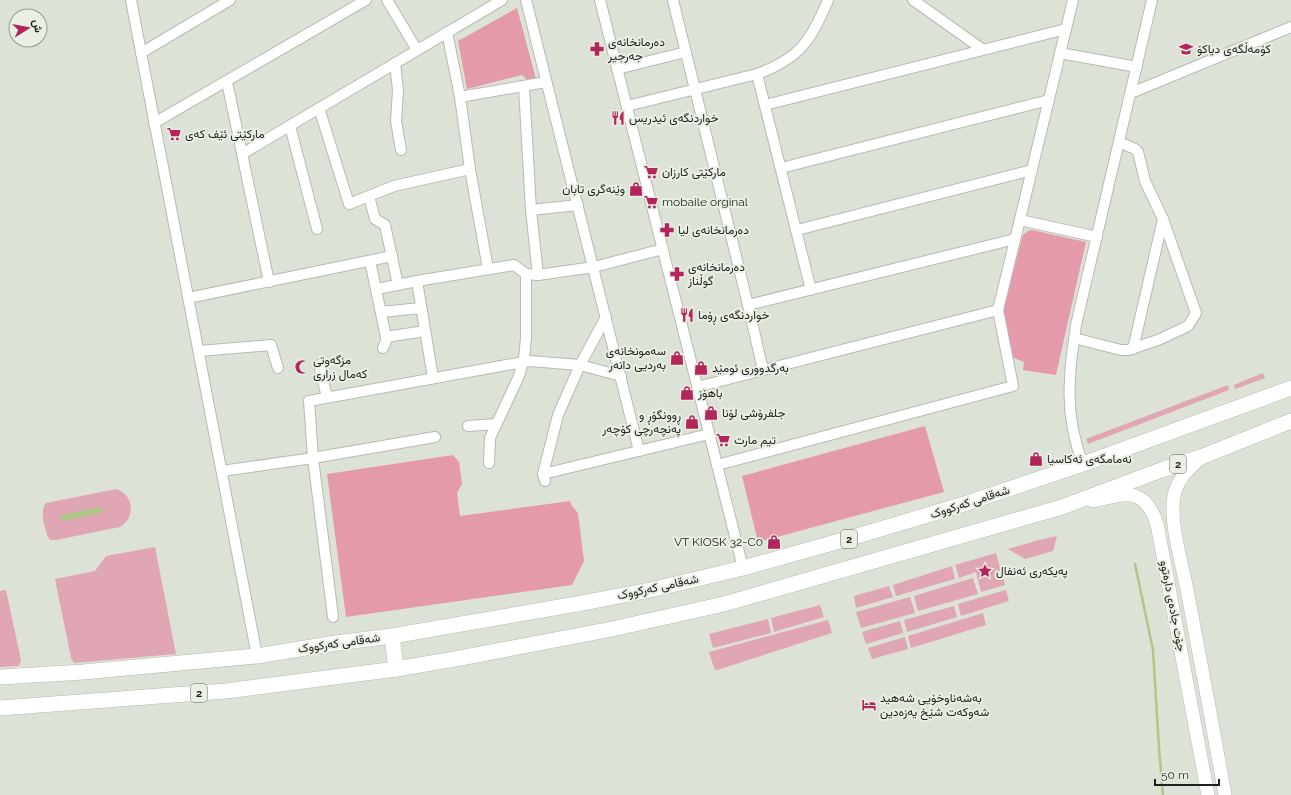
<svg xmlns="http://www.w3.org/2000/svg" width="1291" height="795" font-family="Raleway,Vazirmatn,sans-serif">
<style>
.green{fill:#e1a6b3}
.forest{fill:#e59aac}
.water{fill:#afc887}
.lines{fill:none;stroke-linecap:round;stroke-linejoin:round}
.stream{stroke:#afc887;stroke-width:2.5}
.minor-casing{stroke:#b6bbb0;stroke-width:12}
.major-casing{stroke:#b6bbb0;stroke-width:14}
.highway-casing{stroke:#b6bbb0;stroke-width:16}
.minor{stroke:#fff;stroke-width:10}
.major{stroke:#fff;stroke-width:13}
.highway{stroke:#fff;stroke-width:15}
.labels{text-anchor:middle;stroke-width:4;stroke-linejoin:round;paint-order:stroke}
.shield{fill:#eaefe4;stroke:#5b5e58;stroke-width:1}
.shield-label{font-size:11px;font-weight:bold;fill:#1e201c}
.poi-label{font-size:12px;fill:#1e201c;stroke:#eaefe4;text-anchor:start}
.street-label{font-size:12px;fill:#1e201c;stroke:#eaefe4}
</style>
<rect width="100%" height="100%" fill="#dde2d7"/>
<g class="green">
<path d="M 1263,373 L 1265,378 L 1235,389 L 1234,385 Z"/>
<path d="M 1228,385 L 1229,390 L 1088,444 L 1086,439 Z"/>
<path d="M 116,489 C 134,494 136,518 120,527 L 56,540 L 50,540 L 48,537 C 45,528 39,511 46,503 Z"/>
<path d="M 1057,536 L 1053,551 L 1025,559 L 1008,549 L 1035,541 Z"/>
<path d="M 155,547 L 176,654 L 74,663 L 71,658 L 55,579 L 95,571 L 106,556 Z"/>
<path d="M 996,553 L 1005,585 L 981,592 L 976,572 L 959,578 L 955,565 Z"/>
<path d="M 952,566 L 955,579 L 896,596 L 893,585 Z"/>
<path d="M 973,578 L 978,594 L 918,611 L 914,596 Z"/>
<path d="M 889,586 L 893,597 L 856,608 L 854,596 Z"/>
<path d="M 6,590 L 21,660 L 19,666 L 0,667 L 0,591 Z"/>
<path d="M 1006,590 L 1009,601 L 961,616 L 958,604 Z"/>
<path d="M 910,597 L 915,613 L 861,628 L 856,612 Z"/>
<path d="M 820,605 L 824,617 L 774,632 L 771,618 Z"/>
<path d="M 954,606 L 957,617 L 907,632 L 904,620 Z"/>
<path d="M 983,613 L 986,625 L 911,648 L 908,636 Z"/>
<path d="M 768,619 L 771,633 L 713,648 L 709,634 Z"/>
<path d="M 828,620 L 832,633 L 717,670 L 715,670 L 714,668 L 709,652 Z"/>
<path d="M 900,621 L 903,633 L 866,644 L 862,632 Z"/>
<path d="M 905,637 L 908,649 L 872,659 L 868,648 Z"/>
</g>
<g class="forest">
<path d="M 517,8 L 536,79 L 527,80 L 522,75 L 467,89 L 458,41 Z"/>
<path d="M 1032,230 L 1086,242 L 1056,375 L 1023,370 L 1024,362 L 1012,357 L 1003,308 L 1023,235 L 1028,231 Z"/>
<path d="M 925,426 L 944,492 L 758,542 L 742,476 Z"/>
<path d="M 453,455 L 459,462 L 462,484 L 457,493 L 460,516 L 570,501 L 572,506 L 578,513 L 584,561 L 572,585 L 346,617 L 327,474 Z"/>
</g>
<path class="water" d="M 99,507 L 104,509 L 101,513 L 64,521 L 60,519 L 62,515 Z"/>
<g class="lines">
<path class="stream" d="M 1135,564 L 1153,650 L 1159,748 L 1163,795"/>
<defs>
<g id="minor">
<path d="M 131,0 L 257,656"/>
<path d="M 387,0 L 417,50"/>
<path d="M 526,0 L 639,451"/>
<path d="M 600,0 L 743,568"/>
<path d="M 673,0 L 748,305 L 763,370"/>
<path d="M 913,0 L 982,49"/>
<path d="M 447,32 L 460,97 L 470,169 L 488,269"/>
<path d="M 141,53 L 230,0"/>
<path d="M 1060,53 L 1137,67"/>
<path d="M 395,63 L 398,90 L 396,121 L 401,150"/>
<path d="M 617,69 L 686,52"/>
<path d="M 757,74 L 811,290"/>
<path d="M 227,82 L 269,282"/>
<path d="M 524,87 L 531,210 L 538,275"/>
<path d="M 1131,93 L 1291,27"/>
<path d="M 460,97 L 546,82"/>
<path d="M 765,105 L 1066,29"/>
<path d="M 627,106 L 757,74 C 799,59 811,41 828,0"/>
<path d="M 319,108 L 349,204 L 394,186 L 470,169"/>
<path d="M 154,123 L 366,0"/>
<path d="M 290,126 L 317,229"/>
<path d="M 1119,142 L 1135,149 L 1138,152 L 1145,181 L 1163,219 L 1133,349"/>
<path d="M 242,154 L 502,0"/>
<path d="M 781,168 L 1049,100"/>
<path d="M 369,196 L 375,219 L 385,225 L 398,285"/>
<path d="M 531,210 L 578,205"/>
<path d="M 1020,220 L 1097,237"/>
<path d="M 797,230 L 1032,170"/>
<path d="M 370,261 L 386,337 L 386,341 L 383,348"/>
<path d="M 417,281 L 433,378"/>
<path d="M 377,289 L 417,281 L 514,265 L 526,274 L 538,275 L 594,267 L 663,249"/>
<path d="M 188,298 L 392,256"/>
<path d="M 748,305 L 1015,239"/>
<path d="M 381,312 L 421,308"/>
<path d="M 386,337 L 425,331"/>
<path d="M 1074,338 L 1121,350 L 1128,350 L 1158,340 L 1188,326 L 1196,313 L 1163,219"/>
<path d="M 199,351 L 271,345 L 278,368"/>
<path d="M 319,365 L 327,397"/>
<path d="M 697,387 L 998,310"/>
<path d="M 468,426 L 496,424"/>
<path d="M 489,463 L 490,438 L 519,376 L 524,358 L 526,338 L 526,274"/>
<path d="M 1083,464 C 1073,438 1068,408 1070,380 C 1070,361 1074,343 1076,325 L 1152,0"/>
<path d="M 717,465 L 1013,386 L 998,310 L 1073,0"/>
<path d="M 222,471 L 313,458 L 435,437"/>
<path d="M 543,474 L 709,434"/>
<path d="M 545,481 L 543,474 L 558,415 L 580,365 L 606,317"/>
<path d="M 333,617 L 313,458 L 309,401 L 529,361 L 580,365 L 621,376"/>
</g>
<g id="major">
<path d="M 1201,457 C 1189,469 1177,479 1174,496 C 1169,524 1183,566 1188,595 C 1201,662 1213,728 1225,795"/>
<path d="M 1093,501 C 1125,494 1144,485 1157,524 L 1208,795"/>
</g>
<g id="highway">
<path d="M 392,636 L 396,669"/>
<path d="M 0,677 L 83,672 L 257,656 L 336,643 L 392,636 L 577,604 L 650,590 L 743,568 L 847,539 L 961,505 L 1083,464 L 1291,388"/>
<path d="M 0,708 L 226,691 L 396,669 L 455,659 L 612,629 L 724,604 L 1062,507 L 1164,469 L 1201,457 L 1291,421"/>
</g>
</defs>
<use href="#minor" class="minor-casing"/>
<use href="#major" class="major-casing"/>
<use href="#highway" class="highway-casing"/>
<use href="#minor" class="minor"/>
<use href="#major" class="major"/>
<use href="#highway" class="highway"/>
</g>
<defs>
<symbol id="pharmacy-bare" viewBox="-9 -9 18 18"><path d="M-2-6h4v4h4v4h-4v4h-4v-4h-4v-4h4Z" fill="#b3255b" stroke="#eaefe4" stroke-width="2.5" paint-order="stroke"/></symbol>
<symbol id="school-bare" viewBox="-9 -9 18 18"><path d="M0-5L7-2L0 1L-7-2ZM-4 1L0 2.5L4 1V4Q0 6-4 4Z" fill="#b3255b" stroke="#eaefe4" stroke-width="2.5" paint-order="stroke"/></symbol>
<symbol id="restaurant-bare" viewBox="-9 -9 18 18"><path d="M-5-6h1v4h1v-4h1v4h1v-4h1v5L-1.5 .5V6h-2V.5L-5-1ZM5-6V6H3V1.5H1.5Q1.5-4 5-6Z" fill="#b3255b" stroke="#eaefe4" stroke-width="2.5" paint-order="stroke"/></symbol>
<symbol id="supermarket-bare" viewBox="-9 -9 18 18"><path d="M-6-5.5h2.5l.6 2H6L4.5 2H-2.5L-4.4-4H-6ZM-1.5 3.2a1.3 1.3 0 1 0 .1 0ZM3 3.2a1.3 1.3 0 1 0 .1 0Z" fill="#b3255b" stroke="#eaefe4" stroke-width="2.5" paint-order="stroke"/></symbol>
<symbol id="shop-bare" viewBox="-9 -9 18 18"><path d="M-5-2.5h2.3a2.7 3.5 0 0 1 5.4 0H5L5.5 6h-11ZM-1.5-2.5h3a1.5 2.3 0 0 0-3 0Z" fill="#b3255b" stroke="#eaefe4" stroke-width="2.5" paint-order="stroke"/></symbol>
<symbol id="mosque-bare" viewBox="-9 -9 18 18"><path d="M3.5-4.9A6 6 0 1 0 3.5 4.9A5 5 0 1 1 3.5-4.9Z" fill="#b3255b" stroke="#eaefe4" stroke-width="2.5" paint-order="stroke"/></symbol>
<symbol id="sight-bare" viewBox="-9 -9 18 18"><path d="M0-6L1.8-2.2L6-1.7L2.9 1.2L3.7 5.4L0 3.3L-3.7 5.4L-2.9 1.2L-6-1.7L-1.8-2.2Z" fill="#b3255b" stroke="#eaefe4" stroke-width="2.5" paint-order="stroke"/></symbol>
<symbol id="hotel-bare" viewBox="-9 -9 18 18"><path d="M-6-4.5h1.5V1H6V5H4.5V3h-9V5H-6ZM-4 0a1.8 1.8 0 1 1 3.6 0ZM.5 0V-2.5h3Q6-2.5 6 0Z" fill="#b3255b" stroke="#eaefe4" stroke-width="2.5" paint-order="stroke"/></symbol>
</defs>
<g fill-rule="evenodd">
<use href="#pharmacy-bare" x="587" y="39" width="20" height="20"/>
<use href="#school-bare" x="1176" y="39" width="20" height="20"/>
<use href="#restaurant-bare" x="608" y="108" width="20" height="20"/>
<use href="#supermarket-bare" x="164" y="124" width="20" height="20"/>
<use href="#supermarket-bare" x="641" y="162" width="20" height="20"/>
<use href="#shop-bare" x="626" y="179" width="20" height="20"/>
<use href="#supermarket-bare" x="641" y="192" width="20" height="20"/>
<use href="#pharmacy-bare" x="657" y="220" width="20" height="20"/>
<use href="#pharmacy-bare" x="667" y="264" width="20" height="20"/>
<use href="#restaurant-bare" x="677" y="305" width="20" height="20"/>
<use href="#shop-bare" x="667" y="348" width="20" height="20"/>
<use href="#mosque-bare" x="292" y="357" width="20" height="20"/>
<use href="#shop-bare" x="691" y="358" width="20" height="20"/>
<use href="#shop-bare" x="677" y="383" width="20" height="20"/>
<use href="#shop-bare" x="701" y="403" width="20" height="20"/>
<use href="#shop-bare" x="682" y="412" width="20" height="20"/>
<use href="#supermarket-bare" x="713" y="430" width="20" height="20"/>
<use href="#shop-bare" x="1026" y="449" width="20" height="20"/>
<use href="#shop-bare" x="764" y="532" width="20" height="20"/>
<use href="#sight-bare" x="975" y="561" width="20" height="20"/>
<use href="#hotel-bare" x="859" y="695" width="20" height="20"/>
</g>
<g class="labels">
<g class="shield">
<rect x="1170" y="455" width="16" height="18" rx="3"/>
<rect x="841" y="530" width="16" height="18" rx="3"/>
<rect x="191" y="684" width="16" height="18" rx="3"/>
</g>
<g class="shield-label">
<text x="1178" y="468">2</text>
<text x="849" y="543">2</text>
<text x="199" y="697">2</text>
</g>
<g class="poi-label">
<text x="608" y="46">دەرمانخانەی<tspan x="608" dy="14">جەرجیر</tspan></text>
<text x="1197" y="53">کۆمەڵگەی دیاکۆ</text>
<text x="629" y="122">خواردنگەی ئیدریس</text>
<text x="185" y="138">مارکێتی ئێف کەی</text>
<text x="662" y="176">مارکێتی کارزان</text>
<text x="625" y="193" text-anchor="end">وێنەگری تابان</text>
<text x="662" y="206">mobaile orginal</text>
<text x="678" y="234">دەرمانخانەی لیا</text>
<text x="688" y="271">دەرمانخانەی<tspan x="688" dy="14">گوڵناز</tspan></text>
<text x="698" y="319">خواردنگەی ڕۆما</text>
<text x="666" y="355" text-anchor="end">سەمونخانەی<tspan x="666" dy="14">بەردیی دانەر</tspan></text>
<text x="313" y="364">مزگەوتی<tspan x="313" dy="14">کەمال زراری</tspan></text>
<text x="712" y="372">بەرگدووری ئومێد</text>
<text x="698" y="397">باهۆز</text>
<text x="722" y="417">جلفرۆشی لۆنا</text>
<text x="681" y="419" text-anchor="end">ڕوونگۆڕ و<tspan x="681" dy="14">پەنچەرچی کۆچەر</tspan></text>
<text x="734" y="444">تیم مارت</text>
<text x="1047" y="463">نەمامگەی ئەکاسیا</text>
<text x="763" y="546" text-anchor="end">VT KIOSK 32-C0</text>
<text x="996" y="575">پەیکەری ئەنفال</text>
<text x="880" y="702">بەشەناوخۆیی شەهید<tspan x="880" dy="14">شەوکەت شێخ یەزەدین</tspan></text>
</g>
<g class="street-label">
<text transform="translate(970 502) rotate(-18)" y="4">شەقامی کەرکووک</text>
<text transform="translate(658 587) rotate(-12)" y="4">شەقامی کەرکووک</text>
<text transform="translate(1173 606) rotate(79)" y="4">جۆت جادەی دارەتوو</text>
<text transform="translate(339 643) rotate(-8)" y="4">شەقامی کەرکووک</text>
</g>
</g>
<g transform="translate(28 28) rotate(79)"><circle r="19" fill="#eaefe4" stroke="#989c94"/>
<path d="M0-3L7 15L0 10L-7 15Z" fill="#b3255b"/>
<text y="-6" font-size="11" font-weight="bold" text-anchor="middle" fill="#1e201c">ش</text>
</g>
<path d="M1155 779v6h64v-6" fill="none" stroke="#1e201c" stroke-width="2"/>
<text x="1161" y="779" font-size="12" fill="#1e201c" stroke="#eaefe4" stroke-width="3" paint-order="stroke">50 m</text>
</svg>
